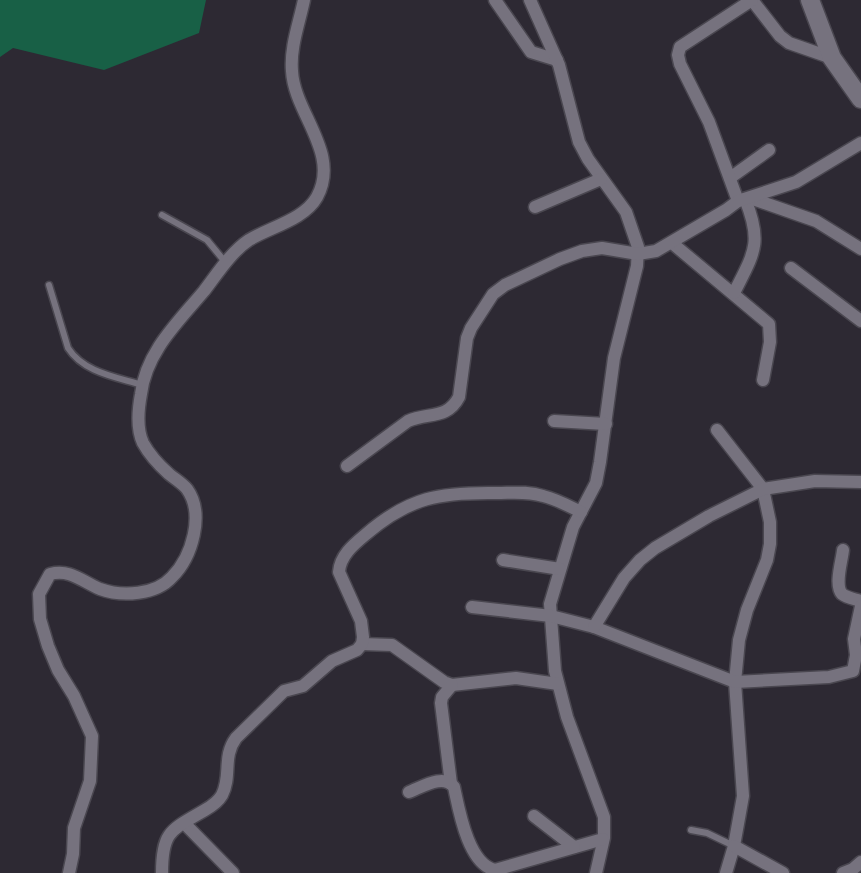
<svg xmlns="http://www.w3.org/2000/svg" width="861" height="873" font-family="'Source Serif 4',serif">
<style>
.green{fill:#186046}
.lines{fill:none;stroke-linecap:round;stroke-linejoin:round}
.lane-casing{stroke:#4a4750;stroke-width:9}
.street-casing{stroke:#4a4750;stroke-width:15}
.secondary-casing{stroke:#4a4750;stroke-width:21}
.lane{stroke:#76727e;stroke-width:6}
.street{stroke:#76727e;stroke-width:12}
.secondary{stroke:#76727e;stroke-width:18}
</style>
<rect width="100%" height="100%" fill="#2d2933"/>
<path class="green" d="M 0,0 L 206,0 L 199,33 L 104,70 L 13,48 L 0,57 Z"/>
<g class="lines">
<defs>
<g id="lane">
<path d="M 162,215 L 207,240 L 226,263"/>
<path d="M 49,285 L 68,348 C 84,373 117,377 142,385"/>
<path d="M 691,830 L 707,833 L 734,846"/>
</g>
<g id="street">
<path d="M 495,0 L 531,52 L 557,60"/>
<path d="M 530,0 L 559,65 L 579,142 L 588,159 L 626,212 L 638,247 L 637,266 L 614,358 L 600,462 L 596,483 L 573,527 L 550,604 L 555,671 L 567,717 L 604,817 L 604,838 L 596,873"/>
<path d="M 752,0 L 780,36 L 789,43 L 832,58"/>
<path d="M 730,178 L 769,150"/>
<path d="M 750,198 L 816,221 L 861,249"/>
<path d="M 738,201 L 709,122 L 680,64 L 678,55 L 680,47 L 752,0"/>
<path d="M 535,207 L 601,179"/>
<path d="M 672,243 L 769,324 L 770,342 L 763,380"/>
<path d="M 791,268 L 861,321"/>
<path d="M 734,293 C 754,253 763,243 745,199"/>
<path d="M 554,421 L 606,424"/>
<path d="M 717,430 L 763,489 L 770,522 L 770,544 L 767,560 L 747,610 L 739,640 L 735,682 L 743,796 L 734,846 L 726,873"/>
<path d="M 347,466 L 408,421 C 428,412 447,420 459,397 L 467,338 L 471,328 L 493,294 L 505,285 L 560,259 L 582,251 L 602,248 L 638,254 L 656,251 L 726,210 L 738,201 L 796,182 L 861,143"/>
<path d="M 843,550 C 842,561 834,585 842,594 C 847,598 855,599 861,601"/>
<path d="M 503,560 L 560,569"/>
<path d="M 472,607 L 551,616 L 594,627 L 735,682 L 829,677 L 853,671 L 856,655 L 854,639 L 861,606"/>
<path d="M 594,627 L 624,578 L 640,560 L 655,548 L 709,516 L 763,489 L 815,481 L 861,482"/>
<path d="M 362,644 L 392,645 L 444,682 L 452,685 L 516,678 L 558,684"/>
<path d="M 451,784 L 441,703 L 442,697 L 452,685"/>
<path d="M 409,792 C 422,787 444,773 454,787 C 459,810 468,864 495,870 L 603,839"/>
<path d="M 534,816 L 574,847"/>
<path d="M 184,823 L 233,873"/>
<path d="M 734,846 L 783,873"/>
<path d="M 69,873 L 73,854 L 74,828 L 90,781 L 92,736 L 74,696 L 58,670 L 48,646 L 40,619 L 39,594 L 50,574 C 71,569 81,581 100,589 C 122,597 156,595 172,577 C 192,557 205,514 187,489 C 182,483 175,479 169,474 C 160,466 149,454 143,443 C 136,428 138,410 141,394 C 146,352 178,322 204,291 C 217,274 231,252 249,240 C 270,227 304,220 317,197 C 341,153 294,113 292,71 C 290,47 299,24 304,0"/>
<path d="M 162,873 C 162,831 171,830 205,810 C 212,806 218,802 222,795 C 232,775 222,757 236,738 L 284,691 L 303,686 L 332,661 L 357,650 L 362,644 L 363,637 L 361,621 L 339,572 C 340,556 353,545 365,535 C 409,497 440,492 497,493 C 512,493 528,491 543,496 C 556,499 569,506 581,512"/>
<path d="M 843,873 L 853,869 L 861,862"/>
</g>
<path id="secondary" d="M 810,0 L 832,58 L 861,99"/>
</defs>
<use href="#lane" class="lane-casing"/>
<use href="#street" class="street-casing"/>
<use href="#secondary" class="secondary-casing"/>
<use href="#lane" class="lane"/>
<use href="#street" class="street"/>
<use href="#secondary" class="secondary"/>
</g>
</svg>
